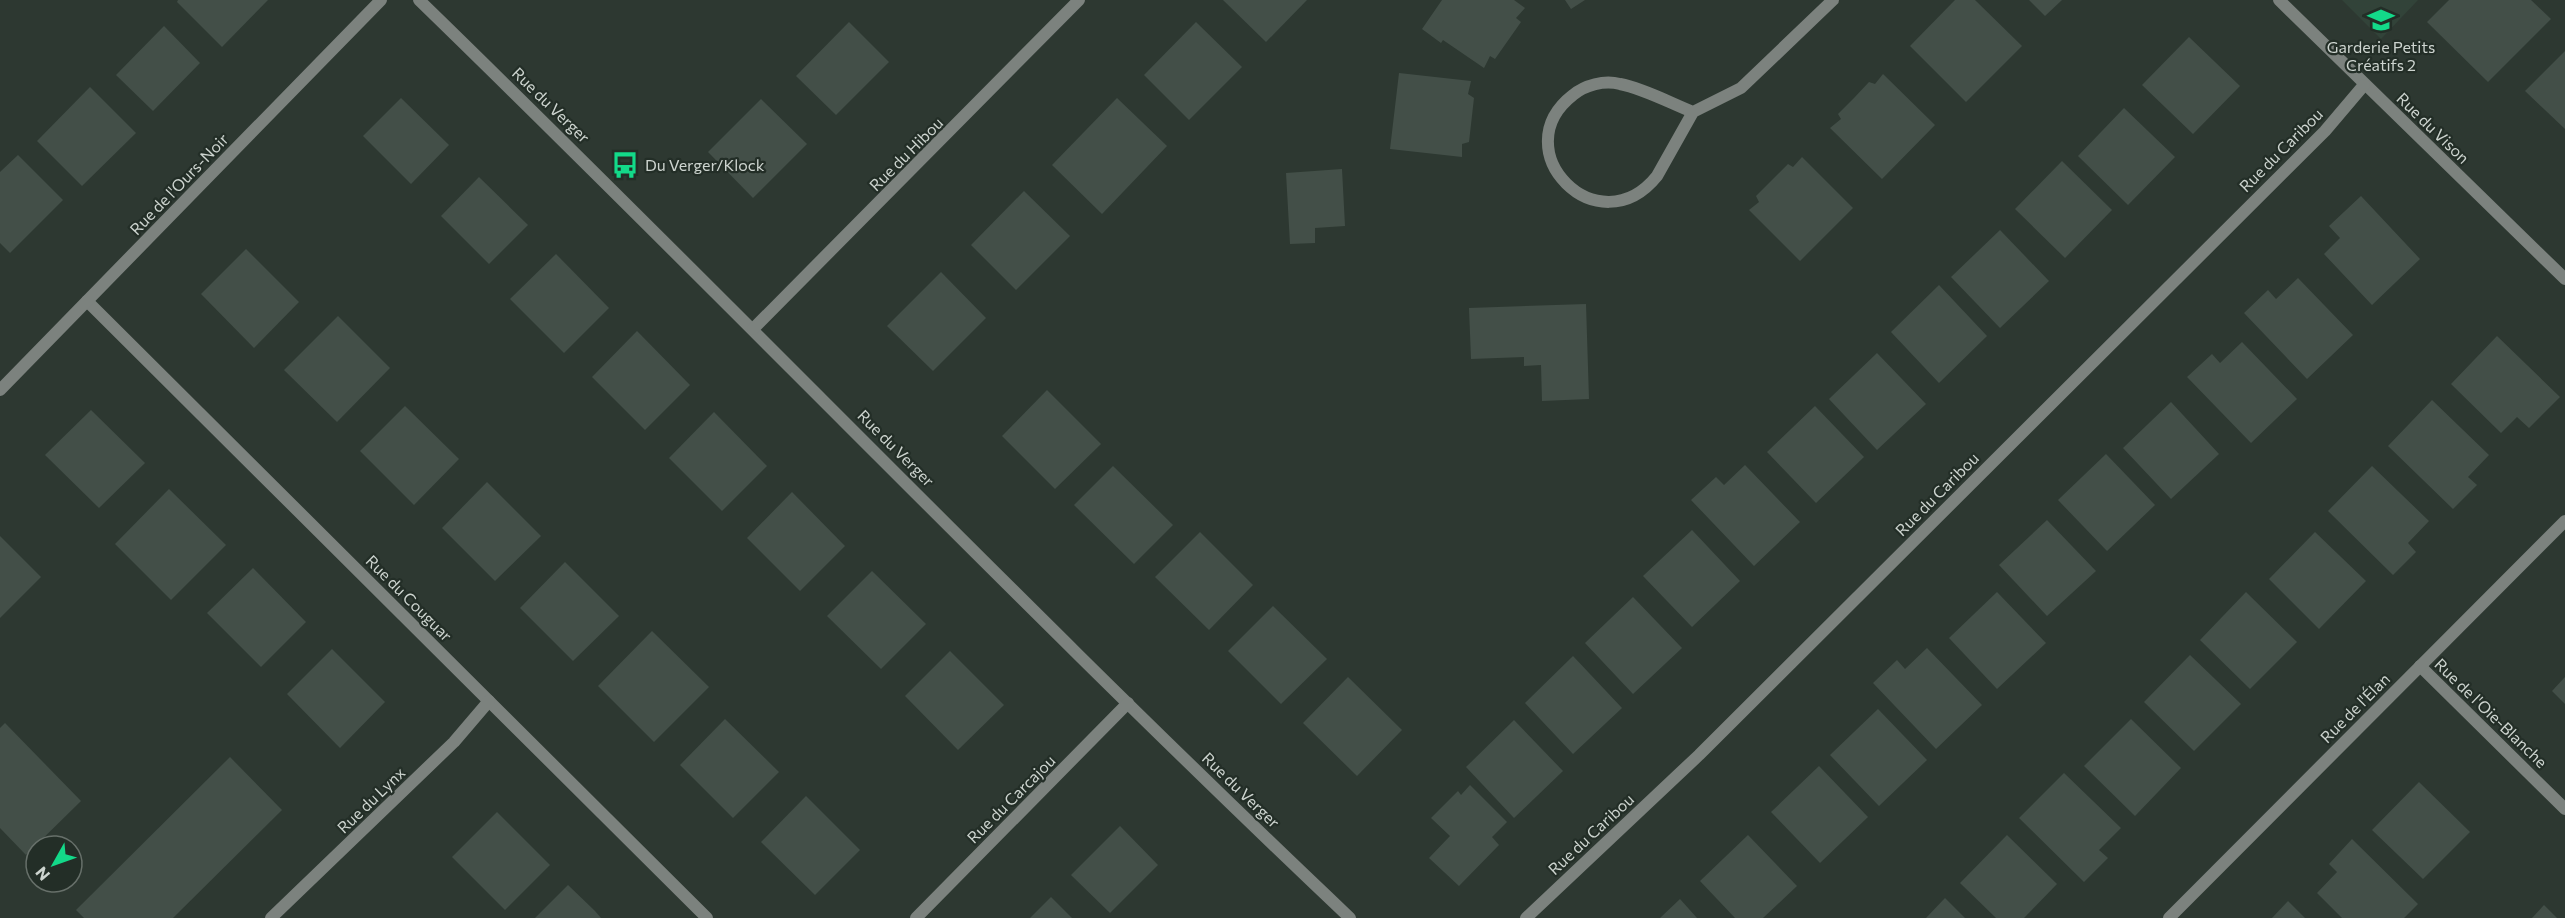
<svg xmlns="http://www.w3.org/2000/svg" width="2565" height="918" font-family="Commissioner,sans-serif">
<style>
.built{fill:#324339}
.building{fill:#434f48}
.lines{fill:none;stroke-linecap:round;stroke-linejoin:round}
.minor{stroke:#7c827e;stroke-width:12}
.labels{text-anchor:middle;stroke-width:4.5;stroke-linejoin:round;paint-order:stroke}
.poi-label{font-size:16px;fill:#cdd4cf;stroke:#232e27}
.street-label{font-size:16px;fill:#cdd4cf;stroke:#232e27}
</style>
<rect width="100%" height="100%" fill="#2d3831"/>
<path class="built" d="M 2342,0 L 2418,0 L 2381,39 Z"/>
<g class="building">
<path d="M 178,0 L 268,0 L 222,47 L 177,2 Z"/>
<path d="M 1223,0 L 1307,0 L 1266,42 Z"/>
<path d="M 1442,0 L 1514,0 L 1525,8 L 1516,18 L 1521,22 L 1495,59 L 1490,56 L 1484,68 L 1443,40 L 1441,43 L 1422,29 Z"/>
<path d="M 1565,0 L 1585,0 L 1571,9 Z"/>
<path d="M 1955,0 L 1975,0 L 2022,46 L 1966,102 L 1910,46 Z"/>
<path d="M 2029,0 L 2062,0 L 2045,16 Z"/>
<path d="M 2449,0 L 2531,0 L 2551,19 L 2488,82 L 2427,22 Z"/>
<path d="M 849,22 L 889,62 L 836,115 L 796,76 Z"/>
<path d="M 1196,22 L 1242,67 L 1189,120 L 1144,75 Z"/>
<path d="M 164,26 L 200,63 L 153,111 L 116,75 Z"/>
<path d="M 2189,37 L 2240,86 L 2193,134 L 2142,85 Z"/>
<path d="M 2565,51 L 2565,129 L 2525,91 Z"/>
<path d="M 1399,73 L 1471,81 L 1468,94 L 1474,98 L 1469,142 L 1462,144 L 1462,157 L 1390,149 Z"/>
<path d="M 1883,74 L 1935,125 L 1882,179 L 1830,128 L 1841,119 L 1838,114 L 1854,98 L 1869,82 L 1875,84 Z"/>
<path d="M 90,87 L 136,133 L 82,186 L 37,141 Z"/>
<path d="M 401,98 L 449,145 L 411,184 L 363,136 Z"/>
<path d="M 1117,98 L 1167,146 L 1102,214 L 1052,165 Z"/>
<path d="M 761,99 L 807,144 L 753,198 L 708,152 Z"/>
<path d="M 2124,108 L 2175,157 L 2128,205 L 2078,156 Z"/>
<path d="M 18,155 L 63,200 L 10,253 L 0,243 L 0,172 Z"/>
<path d="M 1802,157 L 1853,208 L 1800,261 L 1749,210 L 1759,202 L 1756,196 L 1788,164 L 1793,167 Z"/>
<path d="M 2062,161 L 2112,210 L 2065,258 L 2015,209 Z"/>
<path d="M 1342,169 L 1345,226 L 1315,228 L 1315,243 L 1290,244 L 1286,173 Z"/>
<path d="M 479,177 L 528,225 L 489,264 L 441,216 Z"/>
<path d="M 1024,191 L 1070,236 L 1016,290 L 971,245 Z"/>
<path d="M 2361,196 L 2420,259 L 2372,305 L 2324,254 L 2340,238 L 2329,226 Z"/>
<path d="M 2000,230 L 2049,281 L 2000,328 L 1951,277 Z"/>
<path d="M 246,249 L 299,302 L 254,348 L 201,294 Z"/>
<path d="M 556,254 L 609,308 L 564,353 L 510,299 Z"/>
<path d="M 941,272 L 986,318 L 933,371 L 887,326 Z"/>
<path d="M 2298,278 L 2353,335 L 2307,379 L 2244,313 L 2268,290 L 2276,299 Z"/>
<path d="M 1939,285 L 1987,336 L 1939,383 L 1891,332 Z"/>
<path d="M 1586,304 L 1589,399 L 1542,401 L 1541,365 L 1524,366 L 1524,357 L 1471,359 L 1469,308 Z"/>
<path d="M 338,316 L 390,368 L 337,422 L 284,370 Z"/>
<path d="M 637,331 L 690,385 L 645,430 L 592,377 Z"/>
<path d="M 2497,336 L 2560,397 L 2529,428 L 2517,417 L 2501,433 L 2451,384 Z"/>
<path d="M 2242,342 L 2297,399 L 2251,443 L 2187,377 L 2212,354 L 2220,363 Z"/>
<path d="M 1877,353 L 1926,404 L 1877,450 L 1829,399 Z"/>
<path d="M 1047,390 L 1101,444 L 1055,489 L 1002,436 Z"/>
<path d="M 2432,400 L 2489,455 L 2468,477 L 2477,485 L 2453,509 L 2388,446 Z"/>
<path d="M 2171,402 L 2219,454 L 2171,499 L 2123,448 Z"/>
<path d="M 405,406 L 459,459 L 414,505 L 360,451 Z"/>
<path d="M 1815,406 L 1864,457 L 1816,503 L 1767,452 Z"/>
<path d="M 91,410 L 145,463 L 99,508 L 45,455 Z"/>
<path d="M 714,412 L 767,466 L 722,511 L 669,458 Z"/>
<path d="M 2106,454 L 2155,505 L 2107,551 L 2058,500 Z"/>
<path d="M 1745,465 L 1800,522 L 1754,566 L 1691,500 L 1716,477 L 1724,485 Z"/>
<path d="M 1113,466 L 1173,525 L 1134,564 L 1074,505 Z"/>
<path d="M 2372,466 L 2429,521 L 2408,543 L 2416,552 L 2393,575 L 2328,511 Z"/>
<path d="M 487,482 L 541,536 L 495,581 L 442,528 Z"/>
<path d="M 169,489 L 226,545 L 171,600 L 115,544 Z"/>
<path d="M 792,492 L 845,546 L 800,591 L 747,538 Z"/>
<path d="M 2047,520 L 2096,571 L 2047,616 L 1999,565 Z"/>
<path d="M 1692,530 L 1740,581 L 1692,627 L 1643,576 Z"/>
<path d="M 1200,532 L 1253,585 L 1209,630 L 1155,577 Z"/>
<path d="M 2315,532 L 2366,581 L 2319,629 L 2269,579 Z"/>
<path d="M 0,536 L 41,577 L 0,618 Z"/>
<path d="M 565,562 L 619,616 L 573,661 L 520,608 Z"/>
<path d="M 253,568 L 306,622 L 261,667 L 207,613 Z"/>
<path d="M 872,571 L 926,624 L 881,669 L 827,616 Z"/>
<path d="M 1997,592 L 2046,643 L 1997,689 L 1949,638 Z"/>
<path d="M 2246,592 L 2297,642 L 2250,689 L 2200,640 Z"/>
<path d="M 1633,597 L 1682,648 L 1633,694 L 1585,643 Z"/>
<path d="M 1273,606 L 1327,659 L 1281,704 L 1228,651 Z"/>
<path d="M 652,631 L 709,687 L 654,742 L 598,686 Z"/>
<path d="M 1927,648 L 1982,705 L 1936,749 L 1873,683 L 1897,660 L 1905,669 Z"/>
<path d="M 332,649 L 385,702 L 340,748 L 287,694 Z"/>
<path d="M 950,651 L 1004,705 L 958,750 L 905,696 Z"/>
<path d="M 2190,655 L 2241,704 L 2194,751 L 2144,702 Z"/>
<path d="M 1573,656 L 1622,708 L 1573,754 L 1525,703 Z"/>
<path d="M 1348,677 L 1402,730 L 1357,776 L 1303,723 Z"/>
<path d="M 2565,677 L 2565,704 L 2552,691 Z"/>
<path d="M 1878,709 L 1927,760 L 1879,806 L 1830,755 Z"/>
<path d="M 725,719 L 779,772 L 733,818 L 680,765 Z"/>
<path d="M 2131,719 L 2181,768 L 2135,816 L 2084,766 Z"/>
<path d="M 1514,720 L 1563,771 L 1514,818 L 1466,767 Z"/>
<path d="M 5,723 L 81,801 L 26,855 L 0,828 L 0,728 Z"/>
<path d="M 230,757 L 282,810 L 173,918 L 84,918 L 76,910 Z"/>
<path d="M 1819,766 L 1868,817 L 1820,863 L 1771,812 Z"/>
<path d="M 2064,773 L 2121,828 L 2099,850 L 2108,858 L 2084,882 L 2019,818 Z"/>
<path d="M 2419,782 L 2470,832 L 2423,879 L 2372,830 Z"/>
<path d="M 1470,785 L 1507,822 L 1492,837 L 1499,845 L 1459,886 L 1429,858 L 1450,836 L 1431,818 L 1458,791 L 1461,795 Z"/>
<path d="M 806,796 L 860,850 L 815,895 L 761,842 Z"/>
<path d="M 497,812 L 550,865 L 505,910 L 452,857 Z"/>
<path d="M 1120,826 L 1158,865 L 1110,913 L 1071,875 Z"/>
<path d="M 1748,835 L 1797,886 L 1763,918 L 1735,918 L 1700,881 Z"/>
<path d="M 2007,835 L 2057,884 L 2024,918 L 1996,918 L 1960,883 Z"/>
<path d="M 2352,839 L 2418,904 L 2404,918 L 2342,918 L 2317,893 L 2337,872 L 2329,864 Z"/>
<path d="M 568,885 L 595,911 L 601,918 L 535,918 Z"/>
<path d="M 1051,897 L 1072,918 L 1030,918 Z"/>
<path d="M 1945,898 L 1965,918 L 1926,918 Z"/>
<path d="M 1680,899 L 1697,918 L 1660,918 Z"/>
<path d="M 2288,901 L 2305,918 L 2272,918 Z"/>
<path d="M 2544,905 L 2557,918 L 2532,918 Z"/>
</g>
<g class="lines">
<g class="minor">
<path d="M 419,0 C 732,304 1034,619 1350,918"/>
<path d="M 2279,0 L 2565,279"/>
<path d="M 1693,112 C 1670,103 1645,89 1620,84 C 1604,80 1585,85 1573,95 C 1502,150 1598,249 1657,176 L 1693,112 L 1741,88 L 1833,0"/>
<path d="M 87,301 L 707,918"/>
<path d="M 753,329 L 1079,0"/>
<path d="M 0,390 L 381,0"/>
<path d="M 2420,666 L 2565,809"/>
<path d="M 271,918 L 454,742 L 489,701"/>
<path d="M 916,918 L 1128,703"/>
<path d="M 1526,918 L 1699,755 L 2325,131 L 2364,85"/>
<path d="M 2169,918 L 2565,521"/>
</g>
</g>
<defs>
<symbol id="school-bare" viewBox="-9 -9 18 18"><path d="M0-5L7-2L0 1L-7-2ZM-4 1L0 2.5L4 1V4Q0 6-4 4Z" fill="#13d989" stroke="#232e27" stroke-width="2.5" paint-order="stroke"/></symbol>
<symbol id="bus-bare" viewBox="-9 -9 18 18"><path d="M-5-6H5V4H4V6H2V4H-2V6H-4V4H-5ZM-3.5-4V0h7V-4ZM-3.5 1.2v1.5H-2V1.2ZM2 1.2v1.5H3.5V1.2Z" fill="#13d989" stroke="#232e27" stroke-width="2.5" paint-order="stroke"/></symbol>
</defs>
<g fill-rule="evenodd">
<use href="#school-bare" x="2362" y="1" width="38" height="38"/>
<use href="#bus-bare" x="606" y="146" width="38" height="38"/>
</g>
<g class="labels">
<g class="poi-label">
<text x="2381" y="53">Garderie Petits<tspan x="2381" dy="18">Créatifs 2</tspan></text>
<text x="645" y="171" text-anchor="start">Du Verger/Klock</text>
</g>
<g class="street-label">
<text transform="translate(551 105) rotate(44)" y="6">Rue du Verger</text>
<text transform="translate(2433 128) rotate(44)" y="6">Rue du Vison</text>
<text transform="translate(2281 150) rotate(-45)" y="6">Rue du Caribou</text>
<text transform="translate(906 154) rotate(-45)" y="6">Rue du Hibou</text>
<text transform="translate(179 184) rotate(-46)" y="6">Rue de l'Ours-Noir</text>
<text transform="translate(896 448) rotate(45)" y="6">Rue du Verger</text>
<text transform="translate(1937 494) rotate(-45)" y="6">Rue du Caribou</text>
<text transform="translate(409 598) rotate(45)" y="6">Rue du Couguar</text>
<text transform="translate(2355 708) rotate(-45)" y="6">Rue de l'Élan</text>
<text transform="translate(2491 713) rotate(44)" y="6">Rue de l'Oie-Blanche</text>
<text transform="translate(1241 790) rotate(44)" y="6">Rue du Verger</text>
<text transform="translate(1011 799) rotate(-45)" y="6">Rue du Carcajou</text>
<text transform="translate(371 800) rotate(-44)" y="6">Rue du Lynx</text>
<text transform="translate(1591 834) rotate(-43)" y="6">Rue du Caribou</text>
</g>
</g>
<g transform="translate(54 864) rotate(230)"><circle r="28" fill="#232e27" stroke="#67706a" stroke-width="1.5"/>
<path d="M0-4.5L10 22L0 15L-10 22Z" fill="#13d989"/>
<text y="-9" font-size="16" font-weight="bold" text-anchor="middle" fill="#cdd4cf">N</text>
</g>
</svg>
